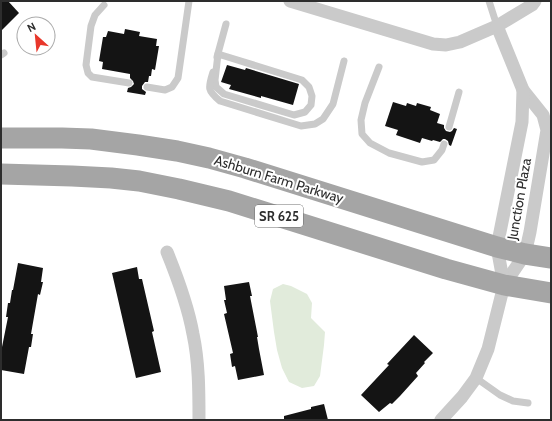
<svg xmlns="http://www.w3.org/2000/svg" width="552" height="421" font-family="Cabin,sans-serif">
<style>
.green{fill:#e1ebdb}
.building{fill:#141414}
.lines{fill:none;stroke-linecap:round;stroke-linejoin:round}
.service{stroke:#cacaca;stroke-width:7}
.minor{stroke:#cacaca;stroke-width:13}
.primary{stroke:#a5a5a5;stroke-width:21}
.labels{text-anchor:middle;stroke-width:4;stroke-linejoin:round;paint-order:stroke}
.shield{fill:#fff;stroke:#6c6c6c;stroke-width:1}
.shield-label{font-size:13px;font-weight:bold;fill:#2d2d2d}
.street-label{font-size:14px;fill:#2d2d2d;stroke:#fff}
</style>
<rect width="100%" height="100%" fill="#fff"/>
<path class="green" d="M 283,284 L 291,286 L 307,294 L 312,303 L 311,318 L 325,332 L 324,345 L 320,376 L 314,386 L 302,388 L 289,382 L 282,368 L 277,350 L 274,332 L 270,301 L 273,289 Z"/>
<g class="building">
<path d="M 1,1 L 8,1 L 19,13 L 1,31 Z"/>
<path d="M 125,29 L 140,32 L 139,36 L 157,39 L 156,46 L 159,46 L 155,70 L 152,69 L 151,76 L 149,76 L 148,82 L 145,82 L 142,86 L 142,89 L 146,92 L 145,95 L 127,92 L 128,88 L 131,87 L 134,84 L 133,81 L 130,78 L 130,74 L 102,69 L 103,62 L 99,61 L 103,37 L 106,37 L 108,31 L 124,34 Z"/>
<path d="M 227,65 L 245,70 L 246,68 L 299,84 L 293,105 L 261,96 L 261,98 L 229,89 L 231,85 L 221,82 Z"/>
<path d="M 393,102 L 406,106 L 407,103 L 416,106 L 417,103 L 431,107 L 430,110 L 440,114 L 437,123 L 444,125 L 444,128 L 446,131 L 450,132 L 452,131 L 454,128 L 457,129 L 451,146 L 449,145 L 448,141 L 445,139 L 443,139 L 440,142 L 433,140 L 432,141 L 422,138 L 420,143 L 396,135 L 398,130 L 385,126 Z"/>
<path d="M 18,263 L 43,268 L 41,282 L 43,282 L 40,295 L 38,294 L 31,334 L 33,334 L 31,347 L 29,347 L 24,374 L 1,370 L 1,352 L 8,317 L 6,317 L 8,303 L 10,303 L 12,290 L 13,290 Z"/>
<path d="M 137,267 L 139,279 L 142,279 L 154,331 L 152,332 L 161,372 L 136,378 L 112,273 Z"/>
<path d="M 249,282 L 252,296 L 250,296 L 258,337 L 257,337 L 259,349 L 264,375 L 238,380 L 235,366 L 232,367 L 230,354 L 233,353 L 224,314 L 227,313 L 224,300 L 226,300 L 224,286 Z"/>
<path d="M 414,335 L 433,353 L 424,362 L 425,363 L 416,373 L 418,376 L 400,396 L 392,404 L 390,403 L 379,412 L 361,395 L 389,365 L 387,364 Z"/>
<path d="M 324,404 L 328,420 L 284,420 L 284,416 L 311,409 L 311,407 Z"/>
</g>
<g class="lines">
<g class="service">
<path d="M 489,1 L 497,26"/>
<path d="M 104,5 L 95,15 L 91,26 L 86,65 L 88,73 L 92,77 L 129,83"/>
<path d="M 218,54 L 302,80 L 309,87 L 312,96 L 311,105 L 305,112 L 294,115 L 224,94 L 216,87 L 215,80 Z"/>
<path d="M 1,55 L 4,53"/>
<path d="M 217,57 L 226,24"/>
<path d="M 379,67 L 365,103 L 361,120 L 362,134 L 370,143 L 389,153 L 422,162 L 434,160 L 442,150 L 444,144"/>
<path d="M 213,72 C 208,88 207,90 220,101 L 301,126 L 315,124 L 323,119 L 333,104 L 344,61"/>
<path d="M 147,87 L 165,90 L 172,87 L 178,78 L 189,1"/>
<path d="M 449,127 L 459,92"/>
<path d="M 476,378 L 500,395 L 513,401 L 528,403"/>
</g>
<g class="minor">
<path d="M 290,1 L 433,44 L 446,45 L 460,42 L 497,26 L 523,90 L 543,115 L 547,130 L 530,232 L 525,254 L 504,285 L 488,349 L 476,378 L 462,397 L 441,420"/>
<path d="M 497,26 L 532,5 L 535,1"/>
<path d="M 167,252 C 178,279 188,306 193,334 C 199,362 199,391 199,420"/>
<path d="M 504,285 L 497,247 L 522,122 L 523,90"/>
</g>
<g class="primary">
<path d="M 1,138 L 62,138 L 91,139 L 138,145 L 177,151 L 209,158 L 245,168 L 497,247 L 525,254 L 551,258"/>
<path d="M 1,174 L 72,176 L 111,178 L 139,181 L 179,189 L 229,201 L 446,269 L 504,285 L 551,293"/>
</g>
</g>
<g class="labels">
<rect class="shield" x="255" y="205" width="48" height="22" rx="3"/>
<g class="shield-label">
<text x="279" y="221">SR 625</text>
</g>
<g class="street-label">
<text transform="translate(279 179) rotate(17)" y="5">Ashburn Farm Parkway</text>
<text transform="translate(519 199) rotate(-80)" y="5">Junction Plaza</text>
</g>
</g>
<rect width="552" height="421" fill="none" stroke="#2d2d2d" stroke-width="4"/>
<g transform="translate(36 36) rotate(333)"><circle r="19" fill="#ffffff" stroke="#ababab"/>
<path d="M0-3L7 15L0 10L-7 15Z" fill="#e8372b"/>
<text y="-6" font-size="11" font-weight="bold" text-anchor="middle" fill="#2d2d2d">N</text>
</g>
</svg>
